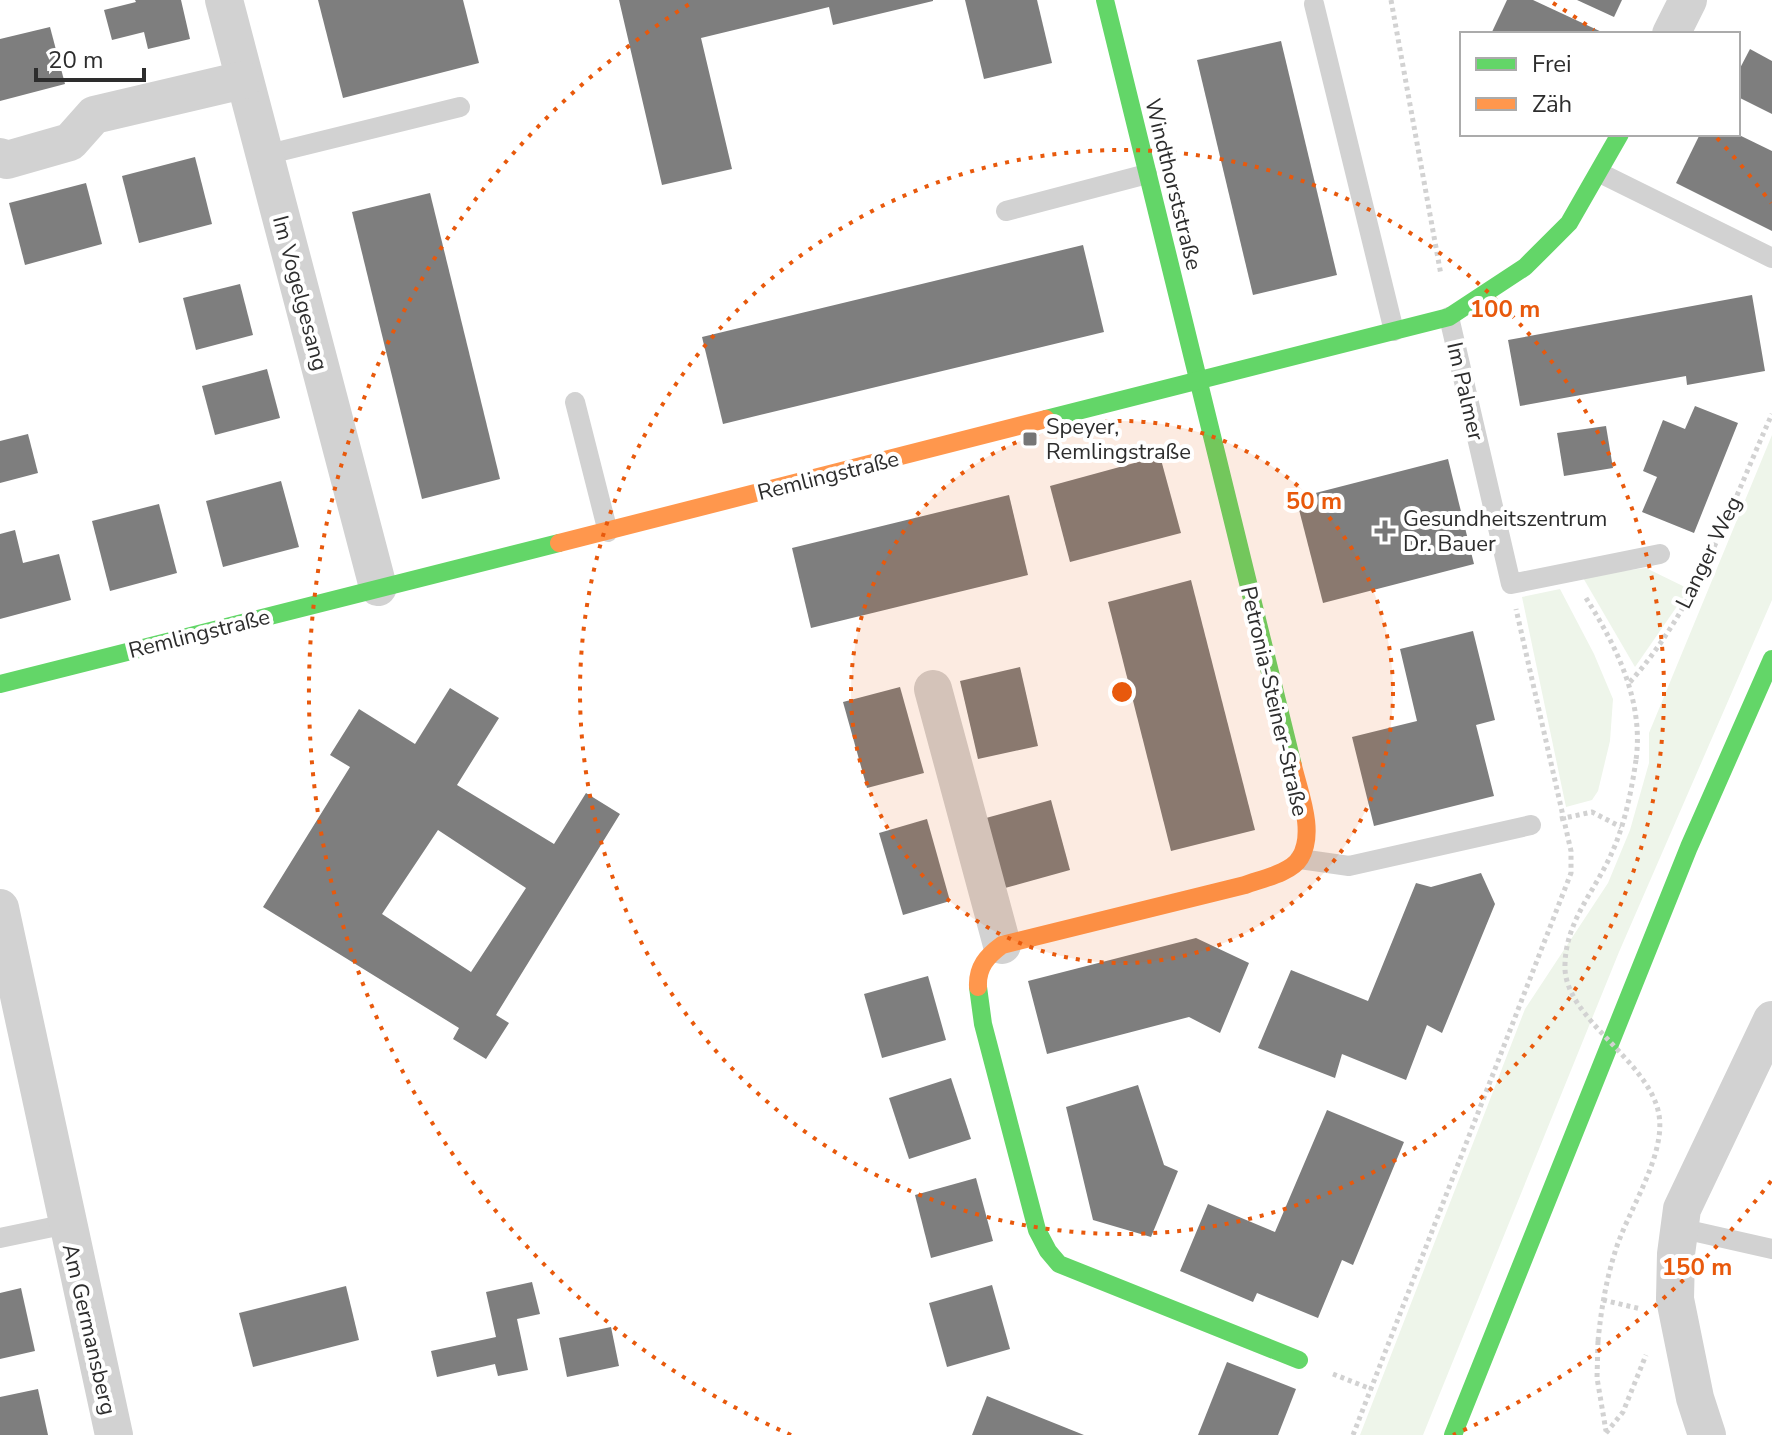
<svg xmlns="http://www.w3.org/2000/svg" width="1772" height="1435" font-family="'Nunito Sans',sans-serif">
<style>
.green{fill:#eef5ea}
.building{fill:#7e7e7e;fill-rule:evenodd}
.lines{fill:none;stroke-linecap:round;stroke-linejoin:round}
.path{stroke:#d2d2d2;stroke-width:5;stroke-dasharray:4 4;stroke-linecap:butt}
.lane{stroke:#d2d2d2;stroke-width:20}
.street{stroke:#d2d2d2;stroke-width:38}
.fast{stroke:#63d668;stroke-width:18}
.slow{stroke:#ff974d;stroke-width:18}
.path-bridge{stroke:#d2d2d2;stroke-width:5;stroke-dasharray:4 4;stroke-linecap:butt}
.ring{fill:none;stroke:#e8590c;stroke-width:4;stroke-dasharray:4 8}
.poi-dot{fill:#767676;stroke:#fff;stroke-width:3}
.labels{text-anchor:middle;stroke-width:8;stroke-linejoin:round;paint-order:stroke}
.street-label{font-size:22px;fill:#2d2d2d;stroke:#fff}
.poi-label{font-size:22px;fill:#2d2d2d;stroke:#fff;text-anchor:start}
.centre{fill:#e8590c;stroke:#fff;stroke-width:4}
.ring-label{font-size:24px;text-anchor:middle;font-weight:bold;fill:#e8590c;stroke:#fff;stroke-width:8;stroke-linejoin:round;paint-order:stroke}
</style>
<rect width="100%" height="100%" fill="#fff"/>
<g class="green">
<path d="M 1772,435 L 1772,600 L 1619,952 L 1423,1435 L 1360,1435 L 1525,1009 L 1608,883 L 1630,830 L 1649,763 L 1649,733 Z"/>
<path d="M 1646,568 L 1689,589 L 1635,667 L 1582,576 Z"/>
<path d="M 1560,589 L 1594,654 L 1613,699 L 1610,741 L 1598,791 L 1592,800 L 1566,807 L 1522,597 Z"/>
</g>
<g class="building">
<path d="M 135,0 L 181,0 L 190,39 L 148,49 L 144,32 L 112,40 L 104,10 L 136,2 Z"/>
<path d="M 318,0 L 463,0 L 479,63 L 343,98 Z"/>
<path d="M 619,0 L 933,0 L 933,1 L 833,25 L 829,7 L 701,38 L 732,169 L 662,185 Z"/>
<path d="M 965,0 L 1037,0 L 1052,63 L 984,79 Z"/>
<path d="M 1507,0 L 1533,0 L 1606,34 L 1491,34 Z"/>
<path d="M 1577,0 L 1622,0 L 1614,17 Z"/>
<path d="M 50,27 L 65,84 L 0,101 L 0,39 Z"/>
<path d="M 1281,41 L 1337,275 L 1253,295 L 1197,60 Z"/>
<path d="M 1750,49 L 1772,61 L 1772,114 L 1738,97 L 1738,72 Z"/>
<path d="M 1700,134 L 1737,134 L 1772,151 L 1772,231 L 1676,183 Z"/>
<path d="M 195,157 L 212,224 L 139,243 L 122,176 Z"/>
<path d="M 86,183 L 102,244 L 25,265 L 9,203 Z"/>
<path d="M 430,193 L 500,479 L 422,499 L 352,212 Z"/>
<path d="M 1083,245 L 1104,332 L 723,424 L 702,337 Z"/>
<path d="M 240,284 L 253,335 L 196,350 L 183,298 Z"/>
<path d="M 1752,295 L 1765,371 L 1687,385 L 1686,376 L 1520,406 L 1508,340 Z"/>
<path d="M 267,369 L 280,418 L 215,435 L 202,386 Z"/>
<path d="M 1695,406 L 1738,423 L 1694,533 L 1642,512 L 1657,477 L 1643,471 L 1663,420 L 1685,429 Z"/>
<path d="M 1606,426 L 1613,468 L 1564,476 L 1557,433 Z"/>
<path d="M 28,434 L 38,473 L 0,483 L 0,441 Z"/>
<path d="M 1160,456 L 1181,533 L 1070,562 L 1050,486 Z"/>
<path d="M 1448,459 L 1474,564 L 1323,603 L 1296,498 Z"/>
<path d="M 281,481 L 299,547 L 223,567 L 206,501 Z"/>
<path d="M 1009,495 L 1028,575 L 811,628 L 792,548 Z"/>
<path d="M 159,504 L 177,573 L 110,591 L 92,521 Z"/>
<path d="M 15,530 L 23,563 L 59,554 L 71,600 L 0,619 L 0,534 Z"/>
<path d="M 1191,580 L 1255,830 L 1171,851 L 1108,602 Z"/>
<path d="M 1473,631 L 1495,720 L 1476,725 L 1494,796 L 1374,826 L 1352,737 L 1417,721 L 1400,649 Z"/>
<path d="M 1020,667 L 1038,746 L 978,759 L 960,681 Z"/>
<path d="M 900,687 L 924,773 L 867,788 L 843,702 Z"/>
<path d="M 450,688 L 499,718 L 457,785 L 554,844 L 586,793 L 620,814 L 496,1015 L 509,1023 L 486,1059 L 453,1039 L 459,1028 L 263,907 L 350,767 L 330,755 L 359,709 L 415,744 ZM 438,830 L 526,888 L 471,972 L 382,914 Z"/>
<path d="M 1051,800 L 1070,870 L 1005,888 L 986,818 Z"/>
<path d="M 927,819 L 950,901 L 903,915 L 879,833 Z"/>
<path d="M 1481,873 L 1495,904 L 1442,1033 L 1427,1025 L 1406,1080 L 1342,1054 L 1335,1078 L 1258,1048 L 1291,970 L 1368,1001 L 1416,883 L 1431,887 Z"/>
<path d="M 1196,938 L 1249,963 L 1220,1033 L 1189,1017 L 1047,1054 L 1028,981 Z"/>
<path d="M 928,976 L 946,1040 L 882,1058 L 864,994 Z"/>
<path d="M 951,1078 L 971,1139 L 909,1159 L 889,1098 Z"/>
<path d="M 1138,1085 L 1164,1165 L 1178,1171 L 1151,1237 L 1093,1220 L 1066,1107 Z"/>
<path d="M 1327,1110 L 1404,1142 L 1353,1265 L 1342,1260 L 1318,1318 L 1257,1293 L 1253,1302 L 1180,1271 L 1208,1204 L 1275,1232 Z"/>
<path d="M 976,1178 L 993,1241 L 931,1258 L 915,1195 Z"/>
<path d="M 532,1282 L 540,1314 L 517,1319 L 528,1370 L 498,1376 L 495,1364 L 437,1377 L 431,1351 L 496,1337 L 486,1292 Z"/>
<path d="M 992,1285 L 1010,1349 L 947,1367 L 929,1303 Z"/>
<path d="M 346,1286 L 359,1340 L 253,1367 L 239,1313 Z"/>
<path d="M 21,1288 L 35,1351 L 0,1359 L 0,1293 Z"/>
<path d="M 611,1327 L 619,1366 L 567,1377 L 559,1338 Z"/>
<path d="M 1227,1362 L 1296,1389 L 1278,1435 L 1198,1435 Z"/>
<path d="M 38,1389 L 48,1435 L 0,1435 L 0,1397 Z"/>
<path d="M 987,1396 L 1084,1435 L 972,1435 Z"/>
</g>
<g class="lines">
<g class="path">
<path d="M 1391,0 L 1441,275"/>
<path d="M 1586,598 C 1617,647 1644,702 1636,760"/>
<path d="M 1630,682 C 1697,607 1731,505 1772,414"/>
<path d="M 1560,819 L 1592,812 L 1621,827"/>
<path d="M 1603,1300 L 1641,1309"/>
<path d="M 1598,1341 L 1597,1378 L 1606,1431"/>
<path d="M 1333,1374 L 1371,1389"/>
<path d="M 1606,1433 L 1623,1412 L 1646,1355"/>
<path d="M 1353,1435 L 1571,873 L 1571,851 L 1516,609"/>
</g>
<g class="lane">
<path d="M 1314,4 L 1394,331"/>
<path d="M 265,155 L 460,107"/>
<path d="M 1600,173 L 1772,258"/>
<path d="M 1006,211 L 1147,174"/>
<path d="M 1449,317 L 1511,584 L 1660,554"/>
<path d="M 575,402 L 608,532"/>
<path d="M 1300,859 L 1349,866 L 1531,825"/>
<path d="M 1679,1228 L 1772,1249"/>
<path d="M 0,1238 L 67,1224"/>
</g>
<g class="street">
<path d="M 224,0 L 378,587"/>
<path d="M 1671,34 L 1688,0"/>
<path d="M 0,157 L 7,160 L 70,142 L 94,115 L 243,80"/>
<path d="M 933,689 L 1002,945"/>
<path d="M 0,908 L 114,1435"/>
<path d="M 1707,1435 L 1695,1398 L 1675,1299 L 1676,1254 L 1682,1209 L 1772,1020"/>
</g>
<g class="fast">
<path d="M 1105,0 L 1293,766"/>
<path d="M 1046,419 L 1449,317 L 1525,267 L 1569,223 L 1620,134"/>
<path d="M 0,684 L 559,543"/>
<path d="M 978,987 L 983,1024 L 1037,1230 L 1048,1251 L 1059,1264 L 1299,1360"/>
<path d="M 1453,1435 L 1689,847 L 1772,659"/>
</g>
<g class="slow">
<path d="M 559,543 L 1046,419"/>
<path d="M 978,987 C 977,967 987,956 1002,945 L 1245,885 C 1261,879 1291,873 1300,858 C 1316,832 1299,792 1293,766"/>
</g>
<path class="path-bridge" d="M 1598,1341 C 1601,1310 1606,1281 1615,1252 C 1627,1212 1666,1156 1659,1115 C 1650,1060 1562,1018 1565,964 C 1566,923 1592,894 1609,859 C 1624,828 1631,794 1636,760"/>
</g>
<circle cx="1122" cy="692" r="271" fill="#e8590c" fill-opacity=".12"/>
<g class="ring">
<circle cx="1122" cy="692" r="271"/>
<circle cx="1122" cy="692" r="542"/>
<path d="M1771 1181A813 813 0 0 1 1453 1435M791 1435A813 813 0 0 1 691 3M1553 3A813 813 0 0 1 1594 30M1717 138A813 813 0 0 1 1771 203"/>
</g>
<g class="poi-dot">
<rect x="1022" y="431" width="16" height="16" rx="4"/>
<path d="M1381 519h8v8h8v8h-8v8h-8v-8h-8v-8h8z"/>
</g>
<g class="labels">
<g class="street-label">
<text transform="translate(1174 184) rotate(76)" y="8">Windthorststraße</text>
<text transform="translate(301 293) rotate(75)" y="8">Im Vogelgesang</text>
<text transform="translate(1466 391) rotate(77)" y="8">Im Palmer</text>
<text transform="translate(828 475) rotate(-14)" y="8">Remlingstraße</text>
<text transform="translate(1708 552) rotate(-64)" y="8">Langer Weg</text>
<text transform="translate(199 633) rotate(-14)" y="8">Remlingstraße</text>
<text transform="translate(1275 701) rotate(77)" y="8">Petronia-Steiner-Straße</text>
<text transform="translate(90 1329) rotate(77)" y="8">Am Germansberg</text>
</g>
<g class="poi-label">
<text x="1046" y="434">Speyer,<tspan x="1046" dy="25">Remlingstraße</tspan></text>
<text x="1403" y="526">Gesundheitszentrum<tspan x="1403" dy="25">Dr. Bauer</tspan></text>
</g>
</g>
<circle cx="1122" cy="692" r="12" class="centre"/>
<g class="ring-label">
<text x="1505" y="317">100 m</text>
<text x="1314" y="509">50 m</text>
<text x="1697" y="1275">150 m</text>
</g>
<rect x="1460" y="32" width="280" height="104" fill="#ffffff" stroke="#ababab" stroke-width="2"/>
<rect x="1476" y="58" width="40" height="12" fill="#63d668" stroke="#ababab" stroke-width="2"/>
<text x="1532" y="72" font-size="24" fill="#2d2d2d">Frei</text>
<rect x="1476" y="98" width="40" height="12" fill="#ff974d" stroke="#ababab" stroke-width="2"/>
<text x="1532" y="112" font-size="24" fill="#2d2d2d">Zäh</text>
<path d="M36 68v12h108v-12" fill="none" stroke="#2d2d2d" stroke-width="4"/>
<text x="48" y="68" font-size="24" fill="#2d2d2d" stroke="#ffffff" stroke-width="6" paint-order="stroke">20 m</text>
</svg>
